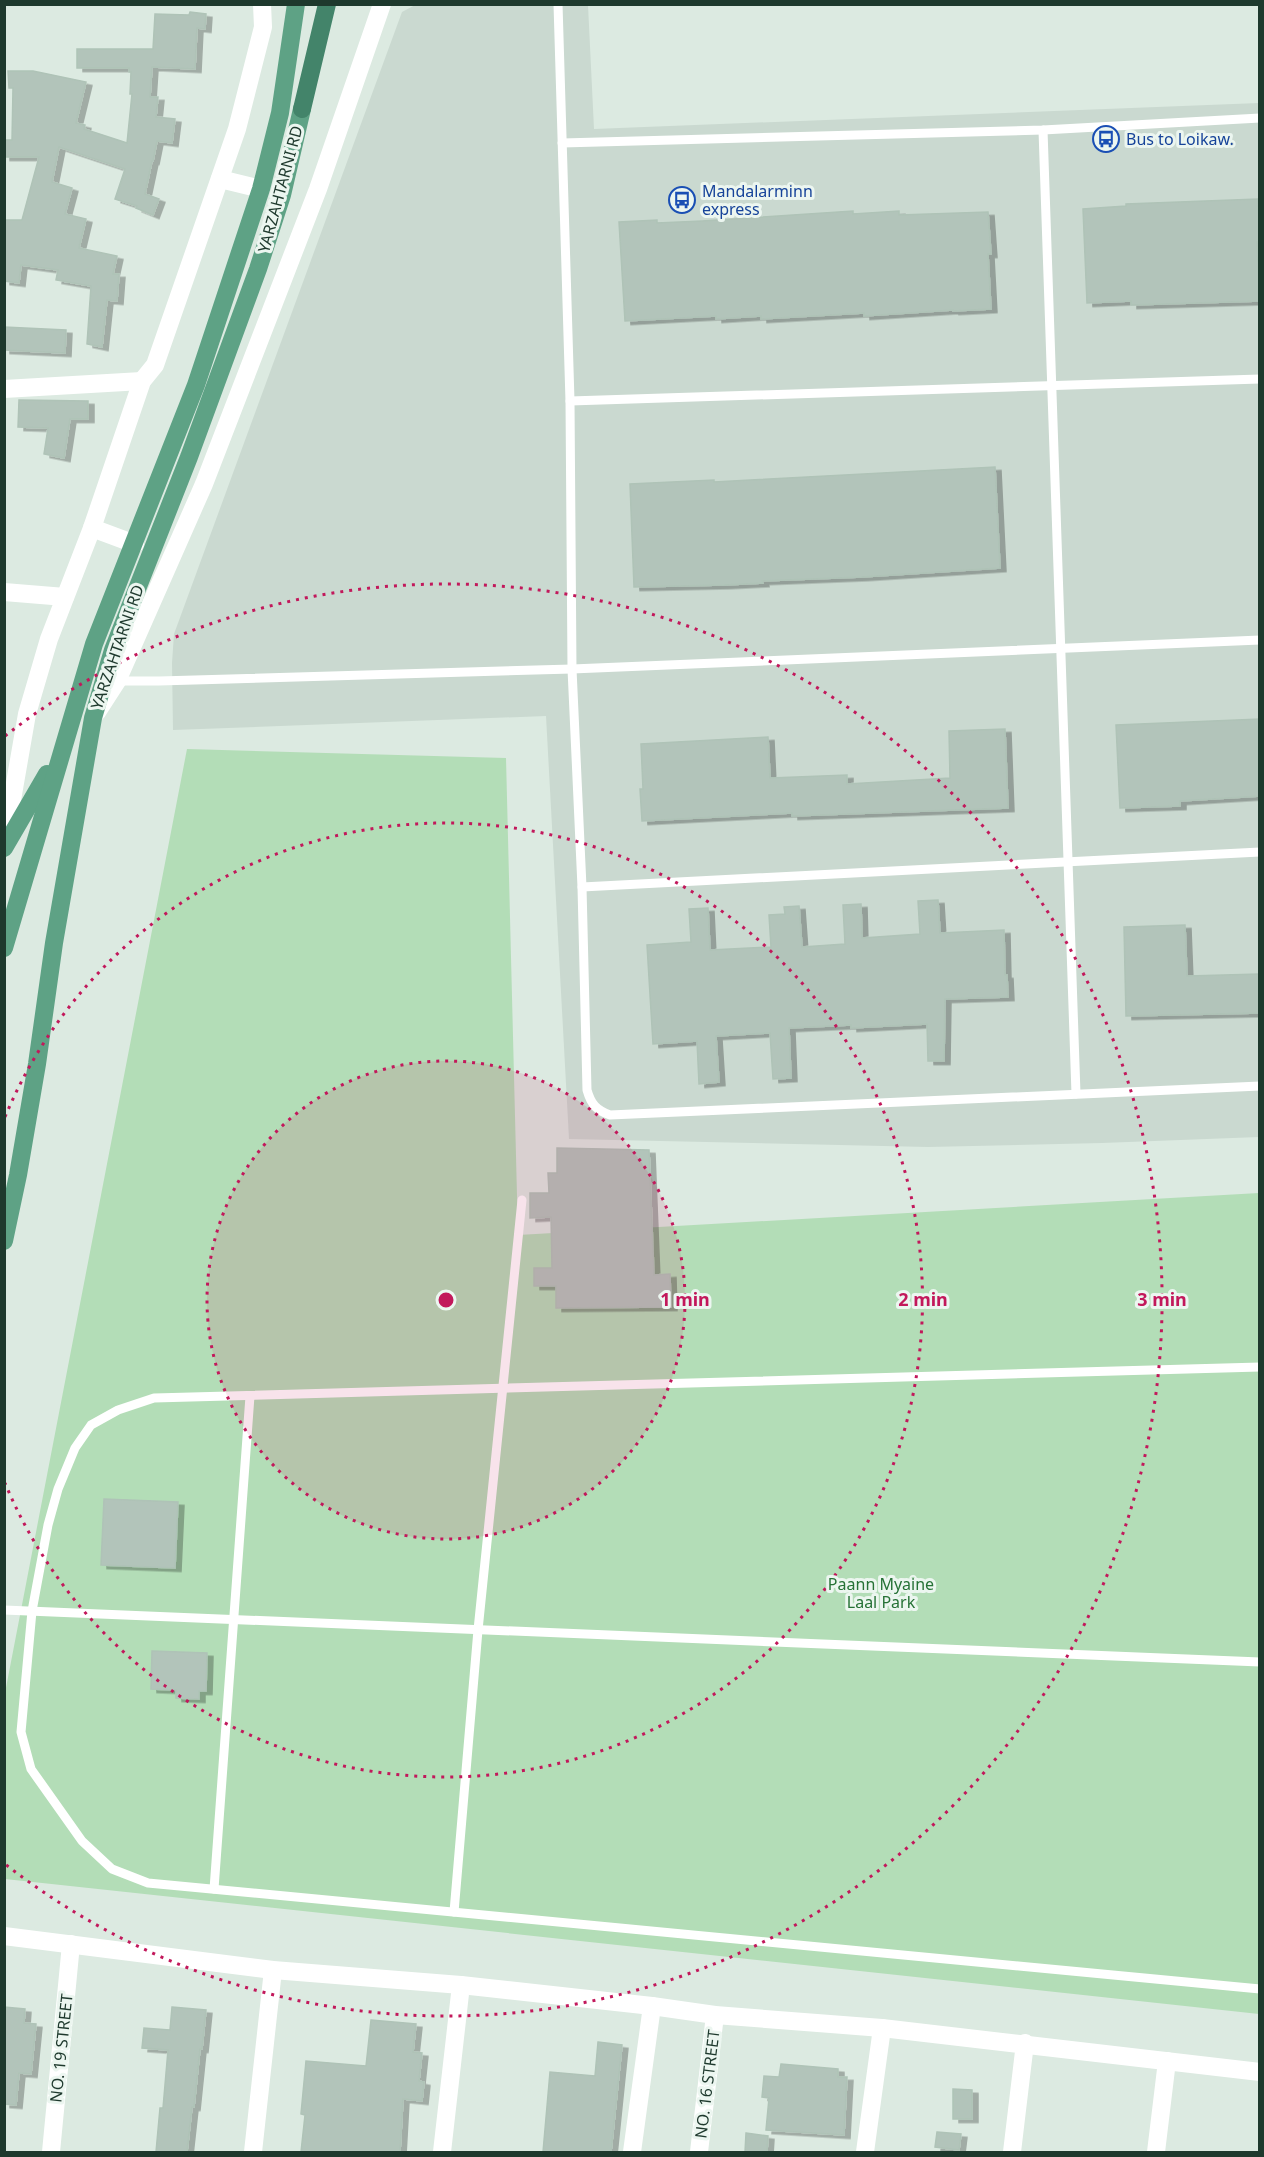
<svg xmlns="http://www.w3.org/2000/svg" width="1264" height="2157" font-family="'Noto Sans',sans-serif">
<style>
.built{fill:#cad9d0}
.green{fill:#b3ddb7}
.building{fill:#b2c4ba;stroke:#afc3b7;stroke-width:1.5;filter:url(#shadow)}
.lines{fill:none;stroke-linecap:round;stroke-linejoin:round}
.service{stroke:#fff;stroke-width:9}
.minor{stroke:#fff;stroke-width:18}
.primary{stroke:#5ea285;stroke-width:18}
.trunk{stroke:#43846a;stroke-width:18}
.ring{fill:none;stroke:#c2185b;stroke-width:3;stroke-dasharray:3 6}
.labels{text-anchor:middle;stroke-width:6;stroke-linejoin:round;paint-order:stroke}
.transit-label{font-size:16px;fill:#164399;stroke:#ecf6f0;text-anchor:start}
.street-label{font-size:16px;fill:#1e392d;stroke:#ecf6f0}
.park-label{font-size:16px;fill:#267236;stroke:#ecf6f0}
.centre{fill:#c2185b;stroke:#ecf6f0;stroke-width:3}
.ring-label{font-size:18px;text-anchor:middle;font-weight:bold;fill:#c2185b;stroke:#ecf6f0;stroke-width:6;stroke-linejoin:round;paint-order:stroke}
</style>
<defs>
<filter id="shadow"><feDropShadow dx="6" dy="3.5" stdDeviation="0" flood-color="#0004"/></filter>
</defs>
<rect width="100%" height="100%" fill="#dceae1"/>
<path class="built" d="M 417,4 L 588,5 L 594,129 L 1259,103 L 1259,1137 L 1102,1143 L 928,1147 L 569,1139 L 546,716 L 173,730 L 172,663 L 174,634 L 402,12 Z"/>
<path class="green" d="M 187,749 L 506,758 L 518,1235 L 1259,1193 L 1259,2014 L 5,1879 L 5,1693 Z"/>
<g class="building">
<path d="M 190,12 L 206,14 L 205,29 L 197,28 L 195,69 L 152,67 L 150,97 L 158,97 L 156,117 L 175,119 L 172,143 L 157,141 L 153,161 L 152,161 L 145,194 L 159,199 L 153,215 L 136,208 L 137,206 L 115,199 L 125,169 L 59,147 L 52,182 L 72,188 L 65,214 L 86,219 L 79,248 L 117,256 L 113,274 L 119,274 L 117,301 L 107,300 L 102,347 L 87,344 L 91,286 L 56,280 L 58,270 L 21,265 L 19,283 L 4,281 L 4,220 L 22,220 L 39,157 L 4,157 L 4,140 L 12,140 L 13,88 L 9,88 L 8,71 L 33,71 L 86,82 L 76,123 L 85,125 L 84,129 L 127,143 L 132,94 L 130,94 L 131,72 L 129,72 L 129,68 L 77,68 L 77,49 L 153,49 L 155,14 L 189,15 Z"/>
<path d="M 1258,199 L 1260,242 L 1257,242 L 1260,301 L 1131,305 L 1131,301 L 1087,303 L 1083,209 L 1126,206 L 1126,204 Z"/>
<path d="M 853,211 L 853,214 L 899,211 L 899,215 L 988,212 L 991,254 L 988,254 L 991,309 L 953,311 L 953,310 L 864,316 L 864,313 L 761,319 L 761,316 L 716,319 L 716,316 L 625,321 L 619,222 L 657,220 L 657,223 L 702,221 Z"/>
<path d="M 4,327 L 66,330 L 65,353 L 4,350 Z"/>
<path d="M 19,400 L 88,401 L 88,419 L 70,419 L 64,458 L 44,454 L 48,428 L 18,427 Z"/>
<path d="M 995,467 L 1000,568 L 862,577 L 762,581 L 763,583 L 725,585 L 634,587 L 630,484 L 714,480 L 714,482 Z"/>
<path d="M 1260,719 L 1260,796 L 1180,801 L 1180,806 L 1120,808 L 1116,725 Z"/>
<path d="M 1005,729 L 1008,808 L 792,816 L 792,813 L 642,821 L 640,789 L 643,789 L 641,744 L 768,737 L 770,778 L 847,775 L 847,784 L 950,778 L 949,731 Z"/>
<path d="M 938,900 L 940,933 L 1004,930 L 1005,975 L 1007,975 L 1008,997 L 945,999 L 944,1061 L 928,1061 L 927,1024 L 851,1028 L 851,1025 L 789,1028 L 791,1078 L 773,1079 L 770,1033 L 716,1036 L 719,1082 L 699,1084 L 697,1041 L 653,1044 L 647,945 L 691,942 L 689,909 L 708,908 L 710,950 L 771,947 L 769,915 L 785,914 L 784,907 L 799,906 L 802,947 L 845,944 L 843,905 L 861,904 L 862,938 L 920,934 L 918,901 Z"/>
<path d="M 1185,925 L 1187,976 L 1259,974 L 1260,1013 L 1126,1016 L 1124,927 Z"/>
<path d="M 557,1148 L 649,1150 L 654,1275 L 670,1274 L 671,1307 L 556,1308 L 556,1286 L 534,1286 L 534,1268 L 552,1268 L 551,1217 L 530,1218 L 530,1193 L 549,1193 L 548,1173 L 557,1173 Z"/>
<path d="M 104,1499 L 178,1502 L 175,1568 L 101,1565 Z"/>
<path d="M 152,1651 L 207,1653 L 206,1691 L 199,1691 L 199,1699 L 176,1698 L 176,1690 L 151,1689 Z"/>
<path d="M 4,2007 L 25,2009 L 24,2023 L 36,2024 L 31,2074 L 19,2073 L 16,2105 L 4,2104 Z"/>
<path d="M 172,2007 L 206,2010 L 202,2049 L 200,2049 L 194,2107 L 192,2107 L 187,2152 L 156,2152 L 160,2108 L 163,2108 L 168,2050 L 142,2048 L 144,2028 L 170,2030 Z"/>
<path d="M 371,2020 L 416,2024 L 413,2052 L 422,2053 L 419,2081 L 424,2082 L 422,2101 L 403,2099 L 400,2152 L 301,2152 L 305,2115 L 301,2114 L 306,2061 L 366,2066 Z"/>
<path d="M 598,2042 L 622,2045 L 611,2152 L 543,2152 L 550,2072 L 595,2076 Z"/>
<path d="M 781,2064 L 838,2069 L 838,2077 L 847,2077 L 844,2135 L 766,2130 L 769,2098 L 762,2097 L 764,2076 L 779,2077 Z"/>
<path d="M 953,2089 L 972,2090 L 972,2119 L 953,2119 Z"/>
<path d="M 937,2132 L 961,2134 L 959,2150 L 935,2147 Z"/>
<path d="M 746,2133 L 768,2136 L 767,2152 L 745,2152 Z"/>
</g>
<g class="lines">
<g class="service">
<path d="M 558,4 L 570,401 L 572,669 L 582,887 L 587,1090 C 591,1104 596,1110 610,1115 L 1260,1086"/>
<path d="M 1043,130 L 1076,1094"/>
<path d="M 562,143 L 1043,130 L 1260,118"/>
<path d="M 570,401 L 1260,379"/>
<path d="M 117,681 L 159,681 L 572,669 L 1260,640"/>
<path d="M 582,887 L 1260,852"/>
<path d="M 1260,1367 L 154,1398 L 118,1410 L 91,1425 L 75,1448 L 58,1489 L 48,1525 L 32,1611 L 21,1732 L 31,1769 L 82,1841 L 112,1869 L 148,1883 L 1260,1989"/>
<path d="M 4,1610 L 1260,1662"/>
<path d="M 214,1889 L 250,1396"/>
<path d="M 454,1912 L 478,1630 L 522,1200"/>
</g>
<g class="minor">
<path d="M 220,179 L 261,189"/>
<path d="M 4,389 L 142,381"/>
<path d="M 92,528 L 135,544"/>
<path d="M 4,592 L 65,597"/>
<path d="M 97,712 L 117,681 L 204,484 L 318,189 L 382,4"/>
<path d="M 4,846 L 27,714 L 49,639 L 92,528 L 142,381 L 155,365 L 237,129 L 263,27 L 262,4"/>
<path d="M 4,1936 L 273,1970 L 461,1985 L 652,2006 L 715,2015 L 882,2028 L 1260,2072"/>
<path d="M 51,2152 L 71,1944"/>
<path d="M 253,2152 L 273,1970"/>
<path d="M 442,2152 L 461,1985"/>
<path d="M 632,2152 L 652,2006"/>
<path d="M 699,2152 L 715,2015"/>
<path d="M 865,2152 L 882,2028"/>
<path d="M 1012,2152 L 1025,2043"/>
<path d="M 1156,2152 L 1167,2061"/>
</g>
<g class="primary">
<path d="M 4,848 L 47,774"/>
<path d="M 4,948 L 94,644 L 196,385 L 261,189 L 280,113 L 296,4"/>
<path d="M 4,1241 L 18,1175 L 37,1064 L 54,943 L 93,718 L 113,650 L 189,457 L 258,269 L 282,195 L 302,109"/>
</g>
<path class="trunk" d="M 302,109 L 327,4"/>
</g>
<circle cx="446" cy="1300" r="239" fill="#c2185b" fill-opacity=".12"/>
<g class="ring">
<circle cx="446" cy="1300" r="239"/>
<path d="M5 1117A477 477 0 1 1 5 1483"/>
<path d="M5 736A716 716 0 1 1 5 1864"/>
</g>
<defs>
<symbol id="bus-ring" viewBox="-11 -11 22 22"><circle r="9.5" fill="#ecf6f0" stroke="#1a4fb4" stroke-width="1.5"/><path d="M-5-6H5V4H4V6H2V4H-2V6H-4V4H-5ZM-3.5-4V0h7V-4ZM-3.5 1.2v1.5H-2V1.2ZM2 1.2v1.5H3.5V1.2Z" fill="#1a4fb4"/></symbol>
</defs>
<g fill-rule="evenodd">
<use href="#bus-ring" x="1091" y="124" width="30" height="30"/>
<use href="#bus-ring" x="667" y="185" width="30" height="30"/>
</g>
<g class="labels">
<g class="transit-label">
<text x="1126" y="145">Bus to Loikaw.</text>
<text x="702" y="197">Mandalarminn<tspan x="702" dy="18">express</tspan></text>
</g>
<g class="street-label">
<text transform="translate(280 189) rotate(-75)" y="6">YARZAHTARNI RD</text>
<text transform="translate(117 647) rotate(-71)" y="6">YARZAHTARNI RD</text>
<text transform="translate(61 2048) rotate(-84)" y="6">NO. 19 STREET</text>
<text transform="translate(707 2084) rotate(-83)" y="6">NO. 16 STREET</text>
</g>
<g class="park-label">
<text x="881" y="1590">Paann Myaine<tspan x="881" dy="18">Laal Park</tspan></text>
</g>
</g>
<circle cx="446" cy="1300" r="9" class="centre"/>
<g class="ring-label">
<text x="685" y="1306">1 min</text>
<text x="923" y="1306">2 min</text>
<text x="1162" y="1306">3 min</text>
</g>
<rect width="1264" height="2157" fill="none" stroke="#1e392d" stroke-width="12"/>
</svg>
